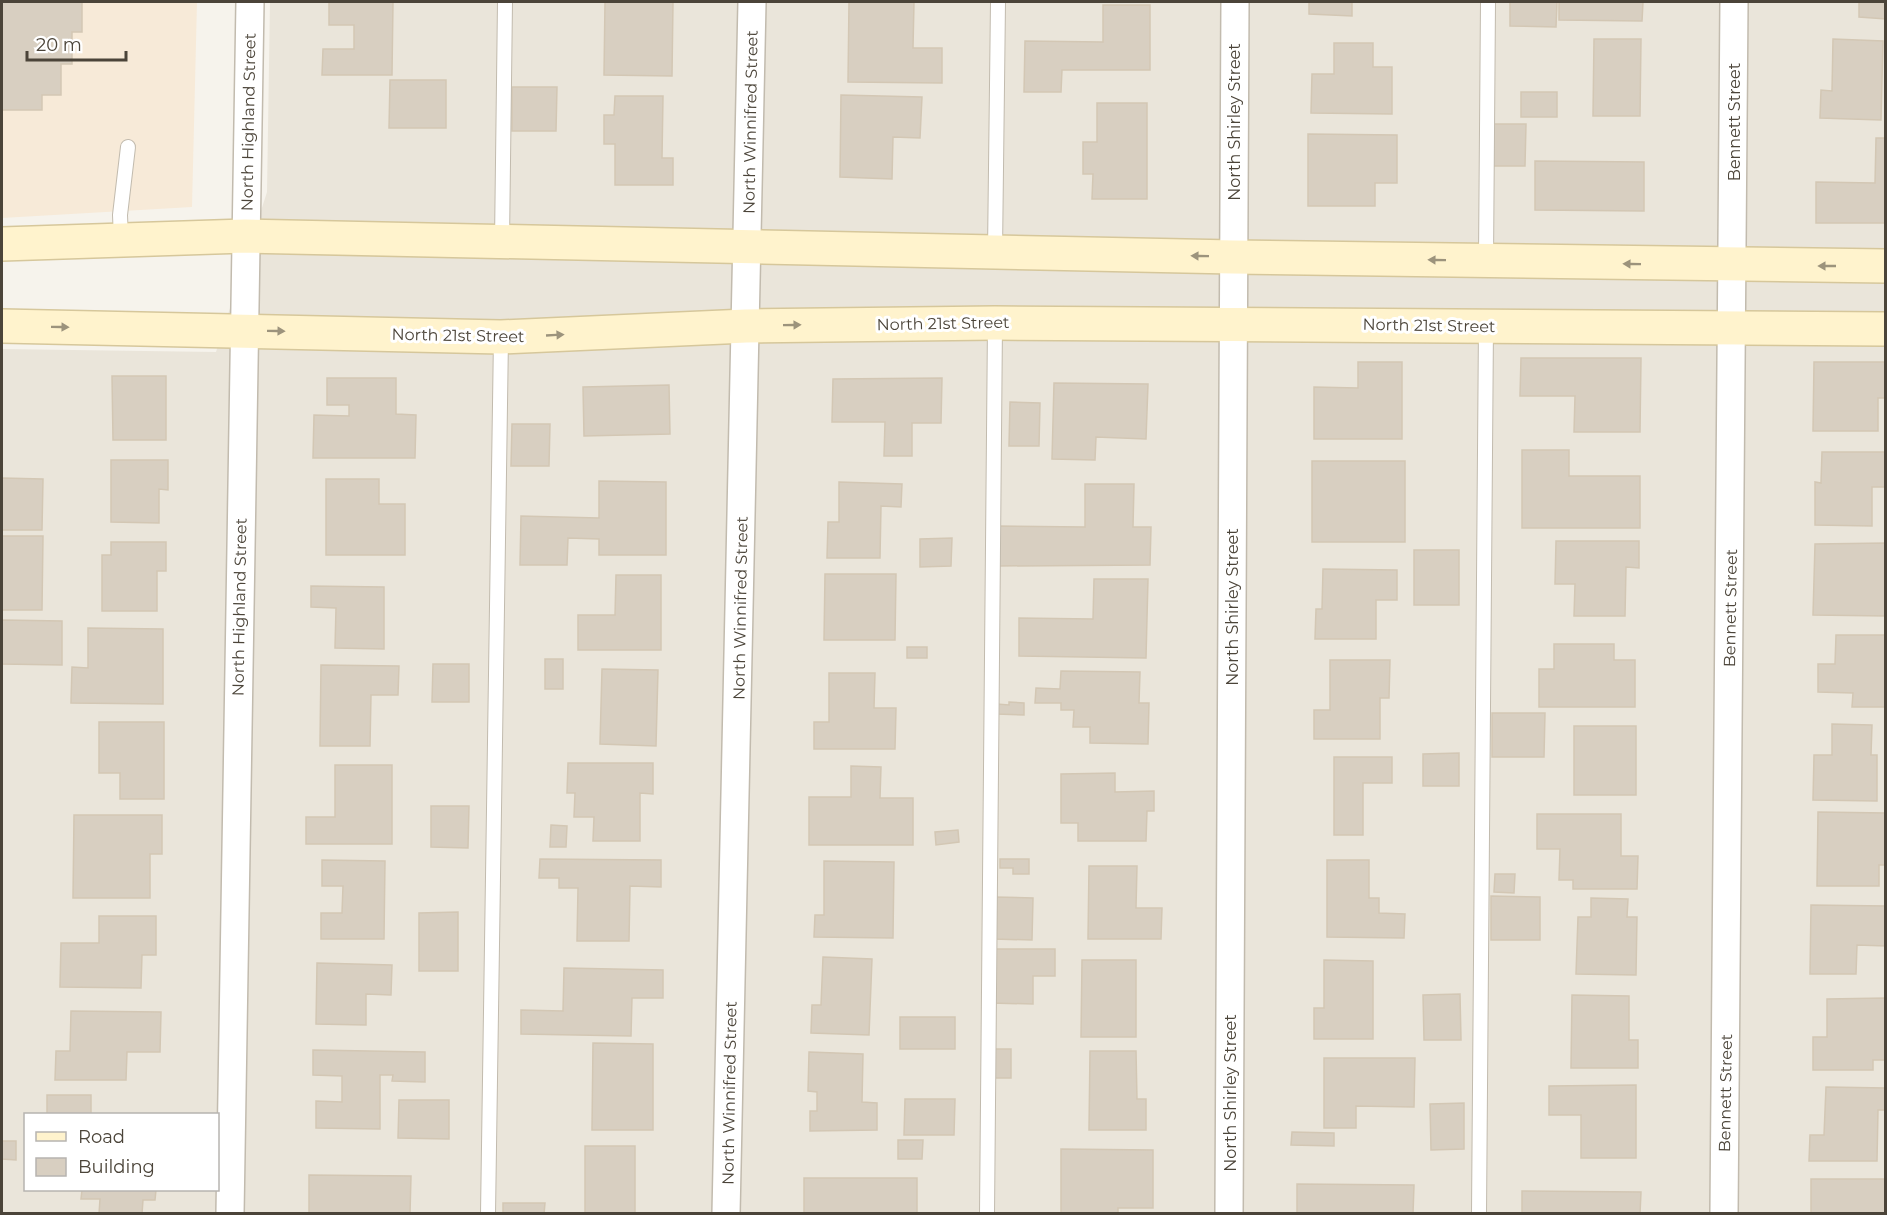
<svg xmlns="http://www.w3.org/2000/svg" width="1887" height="1215" font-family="Montserrat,sans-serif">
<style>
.residential{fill:#eae5da;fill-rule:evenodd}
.commercial{fill:#f7ead8}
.building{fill:#d8cfc1;stroke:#d3c7b4;stroke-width:1.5}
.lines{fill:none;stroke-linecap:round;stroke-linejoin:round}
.service-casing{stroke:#c2bbae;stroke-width:16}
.minor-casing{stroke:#c2bbae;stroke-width:30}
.secondary-casing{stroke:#d6c79b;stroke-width:36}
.service{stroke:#fff;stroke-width:14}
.minor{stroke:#fff;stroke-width:27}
.secondary{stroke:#fff3cd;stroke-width:33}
.oneway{fill:#9c937c}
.labels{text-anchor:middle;stroke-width:6;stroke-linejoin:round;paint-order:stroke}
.street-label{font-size:16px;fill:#4b4439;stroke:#fff}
</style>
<rect width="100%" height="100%" fill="#f6f3ec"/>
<path class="residential" d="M 270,2 L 1885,2 L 1885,1213 L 2,1214 L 2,349 L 216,352 L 267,192 ZM 26,1114 L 218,1114 L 218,1190 L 26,1190 Z"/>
<path class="commercial" d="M 2,2 L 197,2 L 192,207 L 2,218 Z"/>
<g class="building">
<path d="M 2,2 L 82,2 L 82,32 L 72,32 L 72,64 L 61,64 L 61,95 L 42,95 L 42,110 L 2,110 Z"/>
<path d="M 329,2 L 393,2 L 392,75 L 322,75 L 323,49 L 354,49 L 354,25 L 329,25 Z"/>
<path d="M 605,2 L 673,2 L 672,76 L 604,75 Z"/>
<path d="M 849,2 L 914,2 L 913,48 L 942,48 L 942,83 L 848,82 Z"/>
<path d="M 1309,2 L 1352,2 L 1352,16 L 1309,14 Z"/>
<path d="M 1510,2 L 1557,2 L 1556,27 L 1510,26 Z"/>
<path d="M 1559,2 L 1643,2 L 1642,21 L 1559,20 Z"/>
<path d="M 1859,2 L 1886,2 L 1886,19 L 1859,17 Z"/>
<path d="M 1103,5 L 1150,5 L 1150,70 L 1062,70 L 1061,92 L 1024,92 L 1025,41 L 1103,42 Z"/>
<path d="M 1594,39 L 1641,39 L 1640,116 L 1593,116 Z"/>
<path d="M 1833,39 L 1883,41 L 1881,120 L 1820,118 L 1821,90 L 1832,91 Z"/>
<path d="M 1334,43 L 1373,43 L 1373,67 L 1392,67 L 1392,114 L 1311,113 L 1312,74 L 1334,74 Z"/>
<path d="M 390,80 L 446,80 L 446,128 L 389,128 Z"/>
<path d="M 512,87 L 557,87 L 556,131 L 512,131 Z"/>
<rect x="1521" y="92" width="36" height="25"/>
<path d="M 841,95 L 922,97 L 920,138 L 893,137 L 892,179 L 840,177 Z"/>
<path d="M 615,96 L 663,96 L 662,158 L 673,158 L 673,185 L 615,185 L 615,144 L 604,144 L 604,115 L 614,115 Z"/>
<path d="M 1097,103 L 1147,103 L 1147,199 L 1092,199 L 1093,174 L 1083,174 L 1083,142 L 1097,142 Z"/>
<path d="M 1492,124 L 1526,124 L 1525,166 L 1492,166 Z"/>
<path d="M 1308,134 L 1397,135 L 1397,183 L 1375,183 L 1375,206 L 1308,206 Z"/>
<path d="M 1876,138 L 1886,138 L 1886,223 L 1816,223 L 1816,182 L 1875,183 Z"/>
<path d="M 1535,161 L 1644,162 L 1644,211 L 1535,210 Z"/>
<path d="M 1521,358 L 1641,358 L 1640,432 L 1574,432 L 1575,396 L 1520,396 Z"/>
<path d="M 1358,362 L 1402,362 L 1402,439 L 1314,439 L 1314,387 L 1358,388 Z"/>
<path d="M 1814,362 L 1886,362 L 1886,398 L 1878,398 L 1878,431 L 1813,431 Z"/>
<path d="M 112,376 L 166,376 L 166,440 L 113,440 Z"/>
<path d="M 327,378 L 396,378 L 396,414 L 416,415 L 415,458 L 313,458 L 314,415 L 349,416 L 349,405 L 327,405 Z"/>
<path d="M 942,378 L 941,423 L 912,423 L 912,456 L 884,456 L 885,422 L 832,422 L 833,379 Z"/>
<path d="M 1054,383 L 1148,384 L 1146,439 L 1096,437 L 1095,460 L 1052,459 Z"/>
<path d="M 669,385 L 670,434 L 584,436 L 583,387 Z"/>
<path d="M 1010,402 L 1040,403 L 1039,446 L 1009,446 Z"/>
<path d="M 512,424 L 550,424 L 549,466 L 511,466 Z"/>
<path d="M 1522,450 L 1569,450 L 1569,476 L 1640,476 L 1640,528 L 1522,528 Z"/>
<path d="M 1822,452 L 1886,452 L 1886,487 L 1872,487 L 1872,526 L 1815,525 L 1815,482 L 1821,483 Z"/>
<path d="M 111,460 L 168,460 L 168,490 L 159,489 L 159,523 L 111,522 Z"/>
<rect x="1312" y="461" width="93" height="81"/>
<path d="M 2,478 L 43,479 L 42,530 L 2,530 Z"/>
<path d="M 326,479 L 379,479 L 379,504 L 405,504 L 405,555 L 326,555 Z"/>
<path d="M 599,481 L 666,482 L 666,555 L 599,555 L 599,539 L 568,538 L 567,565 L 520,565 L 521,516 L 599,518 Z"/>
<path d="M 839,482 L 902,484 L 901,507 L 881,506 L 880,558 L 827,558 L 828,522 L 839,522 Z"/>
<path d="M 1085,484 L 1134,484 L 1133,527 L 1151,527 L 1150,565 L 998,566 L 999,526 L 1085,527 Z"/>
<path d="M 2,536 L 43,536 L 42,610 L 2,610 Z"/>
<path d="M 952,538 L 951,566 L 920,567 L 920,539 Z"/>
<path d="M 1556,541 L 1639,541 L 1639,568 L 1626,567 L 1625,616 L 1574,616 L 1575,584 L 1555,584 Z"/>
<path d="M 111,542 L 166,542 L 166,571 L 157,571 L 157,611 L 102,611 L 102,555 L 111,555 Z"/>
<path d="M 1886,543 L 1886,616 L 1813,615 L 1815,544 Z"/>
<rect x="1414" y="550" width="45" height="55"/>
<path d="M 1323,569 L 1397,570 L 1397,600 L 1376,600 L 1376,639 L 1315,639 L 1316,609 L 1322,609 Z"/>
<path d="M 825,574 L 896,574 L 895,640 L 824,640 Z"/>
<path d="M 616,575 L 661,575 L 661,650 L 578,650 L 578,615 L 615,615 Z"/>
<path d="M 1094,579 L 1148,579 L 1146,658 L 1019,656 L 1019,618 L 1093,619 Z"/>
<path d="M 311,586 L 384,587 L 384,649 L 335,648 L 336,608 L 311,607 Z"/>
<path d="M 2,620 L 62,621 L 62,665 L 2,664 Z"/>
<path d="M 88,628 L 163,629 L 163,704 L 71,703 L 72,667 L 88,668 Z"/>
<path d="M 1836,635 L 1886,635 L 1886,707 L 1852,707 L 1853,693 L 1818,692 L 1818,664 L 1835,664 Z"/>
<path d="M 1554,644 L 1614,644 L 1614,660 L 1635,660 L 1635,707 L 1539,707 L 1539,669 L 1554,669 Z"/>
<rect x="907" y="647" width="20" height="11"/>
<rect x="545" y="659" width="18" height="30"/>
<path d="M 1330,660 L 1390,660 L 1389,698 L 1380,698 L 1380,739 L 1314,739 L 1314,710 L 1330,710 Z"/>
<path d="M 433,664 L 469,664 L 469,702 L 432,702 Z"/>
<path d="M 321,665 L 399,666 L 398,695 L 371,695 L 370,746 L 320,746 Z"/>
<path d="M 602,669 L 658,670 L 656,746 L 600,744 Z"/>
<path d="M 1061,671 L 1140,672 L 1139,703 L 1149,703 L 1148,744 L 1090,743 L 1090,727 L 1073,727 L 1074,710 L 1061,710 L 1061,703 L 1035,703 L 1036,688 L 1060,689 Z"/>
<path d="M 829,673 L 875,673 L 874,708 L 896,708 L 895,749 L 814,749 L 814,722 L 829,722 Z"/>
<path d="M 1009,702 L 1024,703 L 1024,715 L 997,714 L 997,704 L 1009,705 Z"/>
<path d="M 1492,713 L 1545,713 L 1544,757 L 1492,757 Z"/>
<path d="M 99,722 L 164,722 L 164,799 L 120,799 L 120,773 L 99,773 Z"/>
<path d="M 1832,724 L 1872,725 L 1871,755 L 1877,755 L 1877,801 L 1813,800 L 1814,755 L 1832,755 Z"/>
<rect x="1574" y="726" width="62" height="69"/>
<path d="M 1459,753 L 1459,786 L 1423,786 L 1423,754 Z"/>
<path d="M 1334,757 L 1392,757 L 1392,783 L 1363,783 L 1363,835 L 1334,835 Z"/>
<path d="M 568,763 L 653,763 L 653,794 L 640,793 L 640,841 L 593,841 L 594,817 L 574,817 L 575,793 L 567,793 Z"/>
<path d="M 335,765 L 392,765 L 392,844 L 306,844 L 306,817 L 335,817 Z"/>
<path d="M 851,766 L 881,767 L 880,798 L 913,798 L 913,845 L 809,845 L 809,797 L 851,797 Z"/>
<path d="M 1115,773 L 1115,792 L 1154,791 L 1154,811 L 1147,811 L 1146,841 L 1078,841 L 1078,823 L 1061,823 L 1061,774 Z"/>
<path d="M 431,806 L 469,806 L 468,848 L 431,847 Z"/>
<path d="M 1818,812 L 1886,813 L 1886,865 L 1879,865 L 1879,886 L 1817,886 Z"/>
<path d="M 1537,814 L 1621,814 L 1621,856 L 1638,856 L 1637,889 L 1573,889 L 1573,880 L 1559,880 L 1560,849 L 1537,849 Z"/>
<path d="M 74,815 L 162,815 L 162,854 L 150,854 L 150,898 L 73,898 Z"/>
<path d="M 551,825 L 567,826 L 566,847 L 550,847 Z"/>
<path d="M 958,830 L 959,842 L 936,845 L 935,832 Z"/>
<path d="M 540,859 L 661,860 L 661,887 L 630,886 L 629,941 L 577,941 L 578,888 L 559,888 L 559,878 L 539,878 Z"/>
<path d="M 1000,859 L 1029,859 L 1029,874 L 1013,874 L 1013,868 L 1000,868 Z"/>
<path d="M 322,860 L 385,861 L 384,939 L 321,939 L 321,913 L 342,913 L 343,886 L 322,886 Z"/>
<path d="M 1327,860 L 1369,860 L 1369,898 L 1379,898 L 1379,913 L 1405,914 L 1404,938 L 1327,937 Z"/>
<path d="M 824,861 L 894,862 L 893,938 L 814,937 L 815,915 L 824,915 Z"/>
<path d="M 1089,866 L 1137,866 L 1136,908 L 1162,908 L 1161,939 L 1088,939 Z"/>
<path d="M 1495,874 L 1515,874 L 1514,893 L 1494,892 Z"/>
<path d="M 1491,896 L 1540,897 L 1540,940 L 1491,940 Z"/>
<path d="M 994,897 L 1033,898 L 1032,940 L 994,939 Z"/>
<path d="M 1591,898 L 1628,899 L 1627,917 L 1637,917 L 1636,975 L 1576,974 L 1578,917 L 1591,917 Z"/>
<path d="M 1811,905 L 1886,906 L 1886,946 L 1857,945 L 1856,974 L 1810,974 Z"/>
<path d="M 458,912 L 458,971 L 419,971 L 419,913 Z"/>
<path d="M 99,916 L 156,916 L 156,955 L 142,955 L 141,988 L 60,987 L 61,943 L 99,943 Z"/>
<path d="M 990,949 L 1055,949 L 1055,976 L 1033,976 L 1033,1004 L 990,1003 Z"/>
<path d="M 823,957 L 872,959 L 869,1035 L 811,1033 L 812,1005 L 821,1005 Z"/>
<path d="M 1082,960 L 1136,960 L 1136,1037 L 1081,1037 Z"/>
<path d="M 1324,960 L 1373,961 L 1373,1039 L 1314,1039 L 1314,1008 L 1324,1008 Z"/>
<path d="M 317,963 L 392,965 L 391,995 L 366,994 L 366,1025 L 316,1024 Z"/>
<path d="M 564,968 L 663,970 L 663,998 L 632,998 L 631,1036 L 521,1034 L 521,1010 L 563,1011 Z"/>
<path d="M 1460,994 L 1461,1040 L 1424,1040 L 1423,995 Z"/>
<path d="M 1572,995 L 1629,996 L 1629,1040 L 1638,1040 L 1638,1068 L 1571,1068 Z"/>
<path d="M 1886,998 L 1886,1060 L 1873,1060 L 1873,1070 L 1813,1070 L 1813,1037 L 1827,1037 L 1827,999 Z"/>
<path d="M 71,1011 L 161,1012 L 160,1052 L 127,1052 L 126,1080 L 55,1080 L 56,1051 L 70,1051 Z"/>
<rect x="900" y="1017" width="55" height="32"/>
<path d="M 593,1043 L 653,1044 L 653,1130 L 592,1130 Z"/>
<rect x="994" y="1049" width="17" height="29"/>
<path d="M 313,1050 L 425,1052 L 425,1082 L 392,1081 L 393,1075 L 380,1075 L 380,1129 L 316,1128 L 316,1101 L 342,1102 L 342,1076 L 313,1075 Z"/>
<path d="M 1090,1051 L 1136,1051 L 1137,1099 L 1146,1099 L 1146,1130 L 1089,1130 Z"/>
<path d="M 809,1052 L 863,1054 L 862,1102 L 877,1103 L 877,1130 L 810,1131 L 810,1111 L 817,1111 L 817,1092 L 808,1091 Z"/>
<path d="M 1324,1058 L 1415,1058 L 1414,1107 L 1356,1106 L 1356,1128 L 1324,1128 Z"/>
<path d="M 1636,1085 L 1636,1158 L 1581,1158 L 1581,1115 L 1549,1115 L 1549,1086 Z"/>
<path d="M 1826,1087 L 1886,1088 L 1886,1110 L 1878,1110 L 1877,1161 L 1809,1161 L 1810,1135 L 1824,1135 Z"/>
<rect x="47" y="1095" width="44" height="19"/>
<path d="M 905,1099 L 955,1099 L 954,1135 L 904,1135 Z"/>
<path d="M 399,1100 L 449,1100 L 449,1139 L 398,1138 Z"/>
<path d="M 1464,1103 L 1464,1149 L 1431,1150 L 1430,1104 Z"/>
<path d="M 1292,1132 L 1334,1133 L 1334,1146 L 1291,1145 Z"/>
<path d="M 898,1140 L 923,1140 L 922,1159 L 898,1159 Z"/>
<path d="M 2,1141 L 16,1141 L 16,1160 L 2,1159 Z"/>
<rect x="585" y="1146" width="50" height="68"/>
<path d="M 1061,1149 L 1153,1150 L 1153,1208 L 1118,1208 L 1118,1214 L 1061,1214 Z"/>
<path d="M 309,1175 L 411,1176 L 410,1214 L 309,1214 Z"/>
<rect x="804" y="1178" width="113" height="36"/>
<rect x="1811" y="1179" width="75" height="35"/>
<path d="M 1297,1184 L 1414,1185 L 1413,1214 L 1297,1214 Z"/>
<path d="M 82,1190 L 156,1190 L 155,1200 L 143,1200 L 142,1214 L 99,1214 L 100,1199 L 81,1199 Z"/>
<path d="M 1522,1191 L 1641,1192 L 1640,1214 L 1522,1214 Z"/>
<path d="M 503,1203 L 545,1203 L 544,1214 L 503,1214 Z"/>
</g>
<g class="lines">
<defs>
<g id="service">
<path d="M 121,239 L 120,215 L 128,147"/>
<path d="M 502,241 L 505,2"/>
<path d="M 995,251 L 998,2"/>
<path d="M 1486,260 L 1488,2"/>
<path d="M 488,1214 L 501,337"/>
<path d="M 987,1214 L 995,323"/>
<path d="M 1479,1214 L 1486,325"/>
</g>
<g id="minor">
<path d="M 230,1214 L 250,2"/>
<path d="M 726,1214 L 752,2"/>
<path d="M 1229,1214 L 1235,2"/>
<path d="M 1724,1214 L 1734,2"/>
</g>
<g id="secondary">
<path d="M 2,244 L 245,236 L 1233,257 L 1886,266"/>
<path d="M 2,326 L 501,337 L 746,326 L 995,323 L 1886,329"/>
</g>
</defs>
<use href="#service" class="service-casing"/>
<use href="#minor" class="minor-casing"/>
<use href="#secondary" class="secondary-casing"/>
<use href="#service" class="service"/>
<use href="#minor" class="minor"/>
<use href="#secondary" class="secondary"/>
</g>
<defs><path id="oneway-solid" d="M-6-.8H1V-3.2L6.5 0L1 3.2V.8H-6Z" transform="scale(1.5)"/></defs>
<g class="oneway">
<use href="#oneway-solid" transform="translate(1200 256) rotate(-179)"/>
<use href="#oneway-solid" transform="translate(1437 260) rotate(-179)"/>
<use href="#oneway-solid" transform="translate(1632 264) rotate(-179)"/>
<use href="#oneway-solid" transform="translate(1827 266) rotate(-180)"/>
<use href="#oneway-solid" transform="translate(792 325) rotate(-1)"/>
<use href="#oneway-solid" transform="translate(60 327) rotate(1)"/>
<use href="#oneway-solid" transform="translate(276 331) rotate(1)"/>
<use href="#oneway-solid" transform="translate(555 335) rotate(-3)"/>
</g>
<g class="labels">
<g class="street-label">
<text transform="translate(248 122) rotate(-89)" y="6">North Highland Street</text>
<text transform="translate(750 122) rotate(-89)" y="6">North Winnifred Street</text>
<text transform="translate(1234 122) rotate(-90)" y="6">North Shirley Street</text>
<text transform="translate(1734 122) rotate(-90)" y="6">Bennett Street</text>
<text transform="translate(943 323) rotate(-1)" y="6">North 21st Street</text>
<text transform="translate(1429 325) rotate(1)" y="6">North 21st Street</text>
<text transform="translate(458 335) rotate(1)" y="6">North 21st Street</text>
<text transform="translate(239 607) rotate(-89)" y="6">North Highland Street</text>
<text transform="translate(1232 607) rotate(-90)" y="6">North Shirley Street</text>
<text transform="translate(740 608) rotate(-89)" y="6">North Winnifred Street</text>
<text transform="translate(1730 608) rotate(-89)" y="6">Bennett Street</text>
<text transform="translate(729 1093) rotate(-89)" y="6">North Winnifred Street</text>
<text transform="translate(1230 1093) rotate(-90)" y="6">North Shirley Street</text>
<text transform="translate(1725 1093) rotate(-89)" y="6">Bennett Street</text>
</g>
</g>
<rect width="1887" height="1215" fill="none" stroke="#4b4439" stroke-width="6"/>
<rect x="24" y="1113" width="195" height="78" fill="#ffffff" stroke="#b7b4b0" stroke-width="1.5"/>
<rect x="36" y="1132" width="30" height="9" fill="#fff3cd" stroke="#b7b4b0" stroke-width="1.5"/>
<text x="78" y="1143" font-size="18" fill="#4b4439">Road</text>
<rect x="36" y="1158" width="30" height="18" fill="#d8cfc1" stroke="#b7b4b0" stroke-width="1.5"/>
<text x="78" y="1173" font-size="18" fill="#4b4439">Building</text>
<path d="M27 51v9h99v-9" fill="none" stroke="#4b4439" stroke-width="3"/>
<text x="36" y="51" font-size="18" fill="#4b4439" stroke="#ffffff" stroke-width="4.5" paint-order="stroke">20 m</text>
</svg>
